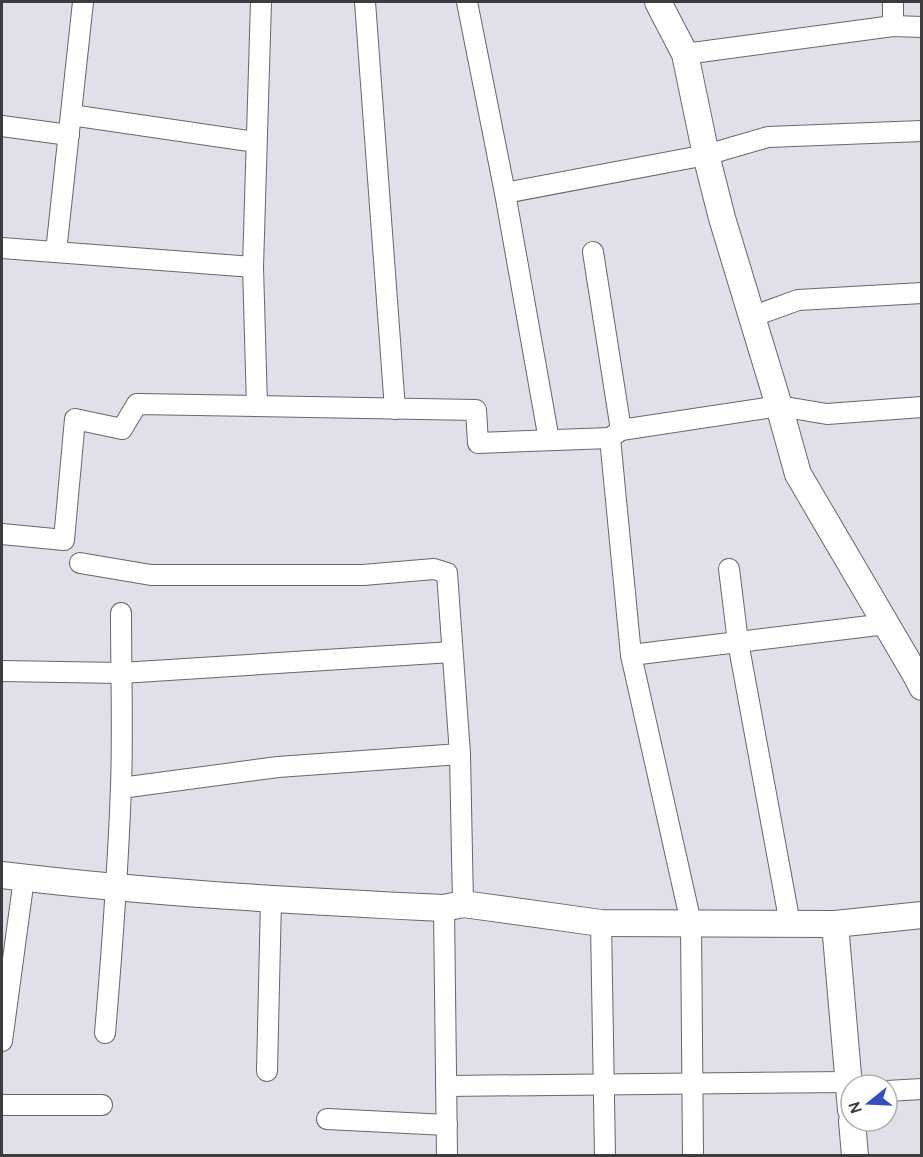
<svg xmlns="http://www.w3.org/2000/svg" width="923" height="1157" font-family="Cabin,sans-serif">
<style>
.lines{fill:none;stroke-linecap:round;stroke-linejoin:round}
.minor-casing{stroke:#67666e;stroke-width:22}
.tertiary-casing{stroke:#67666e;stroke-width:28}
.minor{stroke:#fff;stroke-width:20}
.tertiary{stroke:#fff;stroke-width:26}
</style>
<rect width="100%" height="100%" fill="#e1dfe8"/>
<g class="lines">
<defs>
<g id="minor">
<path d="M 365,2 L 395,409"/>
<path d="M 467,2 L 505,193 L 549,440"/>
<path d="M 893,26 L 893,2"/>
<path d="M 685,54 L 893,26 L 922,27"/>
<path d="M 71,115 L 256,142"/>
<path d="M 2,126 L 69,135"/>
<path d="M 505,193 L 706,155 L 768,137 L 922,131"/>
<path d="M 2,248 L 253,267"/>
<path d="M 56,252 L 83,2"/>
<path d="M 593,252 L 621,430"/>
<path d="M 751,317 L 798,300 L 922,293"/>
<path d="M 257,406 L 253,267 L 261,2"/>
<path d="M 2,534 L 64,540 L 75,419 L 122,429 L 137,404 L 476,410 L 478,443 L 610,438"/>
<path d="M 80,563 L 151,575 L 363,575 L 434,569 L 447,573 L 460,754 L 463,904"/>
<path d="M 729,569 L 738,642 L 790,924"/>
<path d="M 886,624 L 631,655 L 610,438 L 621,430 L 779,406 L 827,414 L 922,407"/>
<path d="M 631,655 L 691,923 L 693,1156"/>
<path d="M 2,671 L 121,673 L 452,652"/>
<path d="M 121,788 L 278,767 L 460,754"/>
<path d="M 444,908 L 447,1156"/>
<path d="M 601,923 L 605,1156"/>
<path d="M 105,1033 C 112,951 118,869 121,787 C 123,729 121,671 121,613"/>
<path d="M 2,1041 L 24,878"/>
<path d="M 267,1071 L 271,900"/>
<path d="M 446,1086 L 849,1082"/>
<path d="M 887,1091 L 922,1089"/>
<path d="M 2,1105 L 102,1105"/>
<path d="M 327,1119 L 447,1125"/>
</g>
<g id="tertiary">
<path d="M 658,2 L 685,54 L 706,155 L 722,218 L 779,406 L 798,474 L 917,677 L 922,687"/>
<path d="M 2,875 C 149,893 297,901 444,908 L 463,904 L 601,923 L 835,924 L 922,915"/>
<path d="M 835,924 L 851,1110"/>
<path d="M 852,1121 L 855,1156"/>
</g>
</defs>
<use href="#minor" class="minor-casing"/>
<use href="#tertiary" class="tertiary-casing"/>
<use href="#minor" class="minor"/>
<use href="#tertiary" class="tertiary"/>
</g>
<rect width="923" height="1157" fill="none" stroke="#3c3c3f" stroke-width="6"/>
<g transform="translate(869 1103) rotate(252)"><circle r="28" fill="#ffffff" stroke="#b1b1b2" stroke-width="1.5"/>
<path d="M0-4.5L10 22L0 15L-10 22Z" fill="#354fc1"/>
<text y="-9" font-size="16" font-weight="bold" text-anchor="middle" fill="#3c3c3f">N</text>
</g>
</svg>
